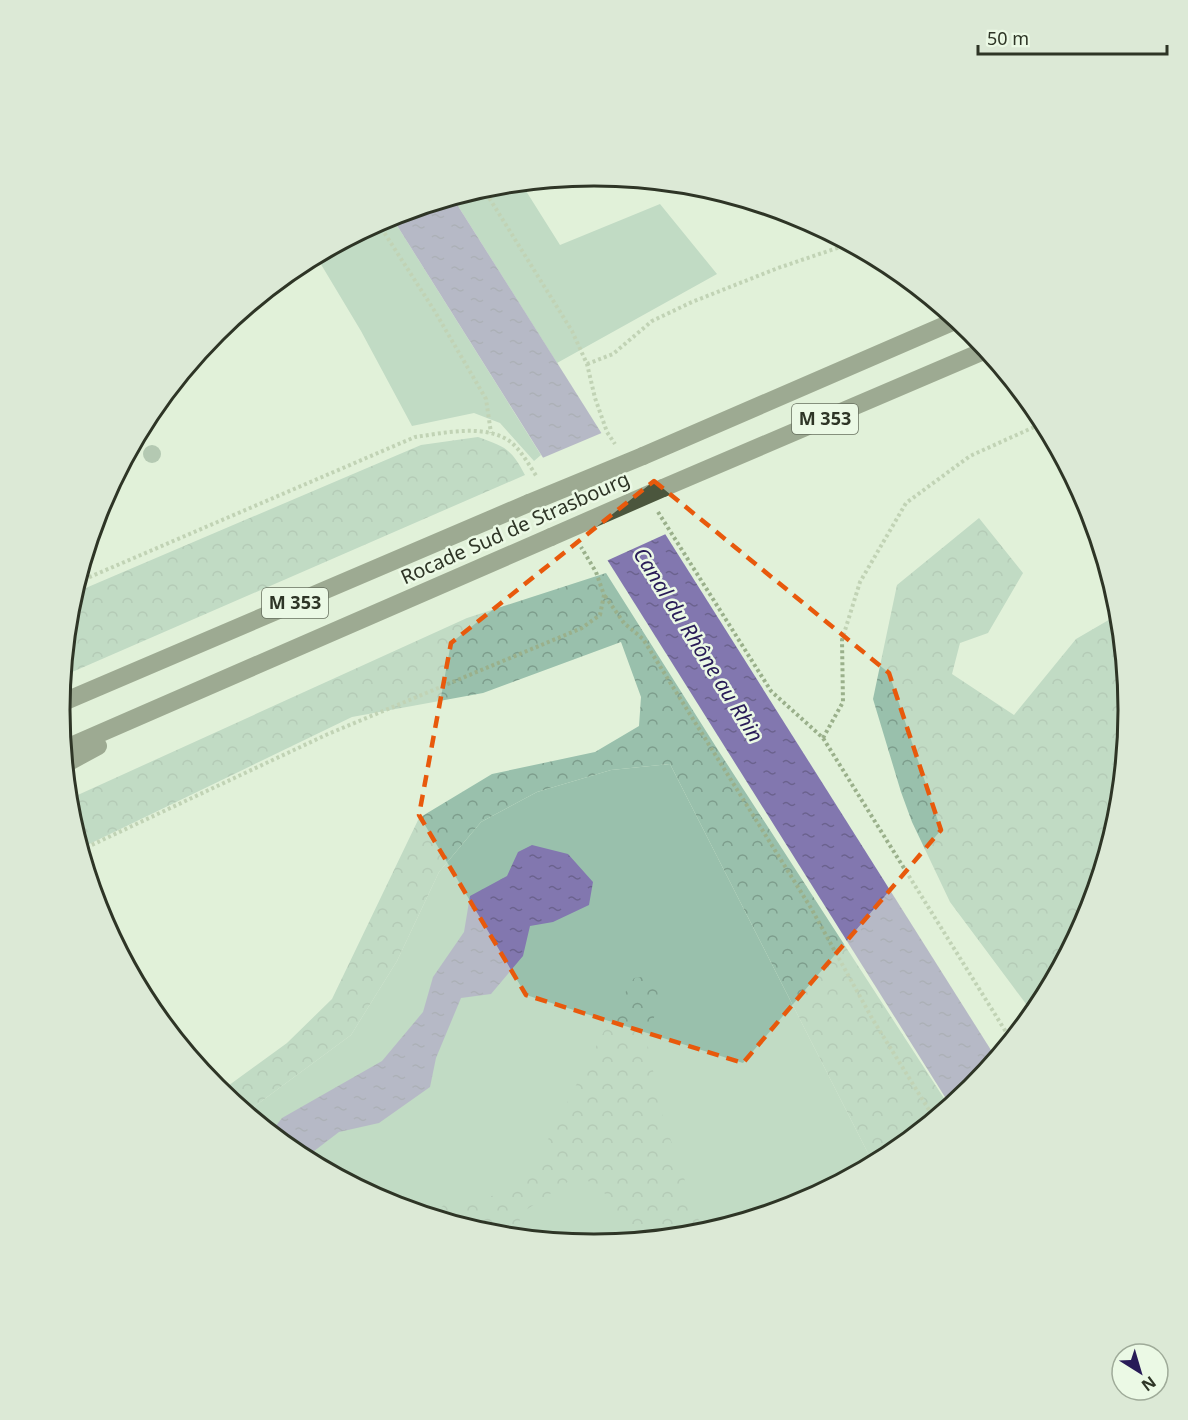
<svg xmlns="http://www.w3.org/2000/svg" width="1188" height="1420" font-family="'Noto Sans',sans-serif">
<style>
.grass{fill:#99c0ac}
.forest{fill:url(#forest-crowns)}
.water{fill:url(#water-ripples)}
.pier{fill:#e1f1d9}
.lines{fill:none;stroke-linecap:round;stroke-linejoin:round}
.path{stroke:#9ab08b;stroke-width:4;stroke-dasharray:3 3;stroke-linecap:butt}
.highway{stroke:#4b563d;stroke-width:18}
.highway-bridge{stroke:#4b563d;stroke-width:18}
.tree{fill:#7c9a84}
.marked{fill:none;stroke:#e8590c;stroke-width:4.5;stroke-dasharray:12 8;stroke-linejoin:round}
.labels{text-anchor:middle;stroke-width:5;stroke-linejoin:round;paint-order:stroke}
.shield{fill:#ebf9e5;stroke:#67705f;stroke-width:1.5}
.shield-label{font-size:18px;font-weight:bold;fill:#2e3526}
.street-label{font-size:20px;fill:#2e3526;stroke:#ebf9e5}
.water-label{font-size:21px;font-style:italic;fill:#281b57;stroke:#ebf9e5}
.rim{fill:none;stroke:#2e3526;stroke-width:3}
</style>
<defs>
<pattern id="forest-crowns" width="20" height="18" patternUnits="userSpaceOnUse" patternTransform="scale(1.5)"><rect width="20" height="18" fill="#99c0ac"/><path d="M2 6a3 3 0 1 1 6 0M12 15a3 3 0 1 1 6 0" fill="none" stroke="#7d9d8c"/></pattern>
<pattern id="water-ripples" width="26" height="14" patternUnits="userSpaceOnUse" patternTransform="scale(1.5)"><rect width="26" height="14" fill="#8277af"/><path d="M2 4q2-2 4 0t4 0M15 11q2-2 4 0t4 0" fill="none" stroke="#6b628e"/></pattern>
</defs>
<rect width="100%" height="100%" fill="#e1f1d9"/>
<g class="grass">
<path d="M 521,183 L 560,245 L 660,204 L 717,274 L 557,363 L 453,198 L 490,186 Z"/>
<path d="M 391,216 L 541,455 L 534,461 L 500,423 L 474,413 L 412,426 L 361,331 L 316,256 Z"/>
<path d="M 670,764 L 873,1163 L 798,1203 L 698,1234 L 594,1244 L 489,1234 L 389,1203 L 297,1154 L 247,1112 L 351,1035 L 397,961 L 439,872 L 481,822 L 537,792 L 611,770 Z"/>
</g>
<g class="forest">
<path d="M 478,437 C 505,447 511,448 525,475 L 63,676 L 70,605 L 74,593 L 421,445 Z"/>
<path d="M 979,518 L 1023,573 L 988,633 L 960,643 L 952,674 L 1014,715 L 1076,639 L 1119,614 L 1128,710 L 1118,815 L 1087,915 L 1043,998 L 1029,1008 L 950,902 L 912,822 L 901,792 L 873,699 L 897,585 Z"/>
<path d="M 606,573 L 718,750 L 949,1106 L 890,1154 L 873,1163 L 670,764 L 611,770 L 537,792 L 481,822 L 439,872 L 397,961 L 351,1035 L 247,1112 L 221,1091 L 287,1043 L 332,999 L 419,818 L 492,774 L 595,752 L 639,726 L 641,697 L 621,642 L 483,693 L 352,717 L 81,848 L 70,814 L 69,799 L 467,618 Z"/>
<path d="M 659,975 L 657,1007 L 647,1042 L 663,1118 L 703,1232 L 628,1241 L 603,1190 L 578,1175 L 520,1214 L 519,1237 L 489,1234 L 431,1216 L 445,1204 L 497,1195 L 540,1155 L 617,1006 L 634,978 Z"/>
</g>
<g class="water">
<path d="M 453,198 L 996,1058 L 971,1088 L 950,1105 L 391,216 Z"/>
<path d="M 532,845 L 568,854 L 593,882 L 589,905 L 553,922 L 530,926 L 523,956 L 491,994 L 461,998 L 436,1058 L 430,1087 L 379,1123 L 339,1132 L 305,1158 L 271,1132 L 282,1118 L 382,1061 L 423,1012 L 433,977 L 464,932 L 470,896 L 507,876 L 518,852 Z"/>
</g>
<path class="pier" d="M 604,432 L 668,533 L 604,562 L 540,459 Z"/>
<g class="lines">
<g class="path">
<path d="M 483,188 L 572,331 L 587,364 L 595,398 L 607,432 L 615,444"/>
<path d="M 378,223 L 434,310 L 486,399 L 491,433"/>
<path d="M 587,364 L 613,354 L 652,321 L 692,302 L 778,268 L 849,244"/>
<path d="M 658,512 L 771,691 L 823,738 L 1011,1040"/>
<path d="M 78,582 L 415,437 C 444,433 482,424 508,440 C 520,448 529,465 537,477"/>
<path d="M 605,596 L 624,623 L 643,639 L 811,908 L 873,1020 L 934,1118"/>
<path d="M 823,738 L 843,702 L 842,640 L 860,582 L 906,503 L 970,456 L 1043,423"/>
<path d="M 81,850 L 328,734 L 582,628 L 600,615 L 604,595 L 596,572 L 581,547"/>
</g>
<g class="highway">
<path d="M 643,456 L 957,320"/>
<path d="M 663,488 L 986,350"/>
<path d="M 61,703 L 529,503"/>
<path d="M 64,749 L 551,537"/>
<path d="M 65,764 L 98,746"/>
</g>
<g class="highway-bridge">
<path d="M 529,503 L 643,456"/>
<path d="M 551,537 L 663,488"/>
</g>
</g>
<circle class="tree" cx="152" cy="454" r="9"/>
<path d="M0 0H1188V1420H0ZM 654,481 L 889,673 L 941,830 L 743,1063 L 526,995 L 419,815 L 451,643 Z" fill="#e1f1d9" fill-opacity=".55" fill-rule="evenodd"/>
<path class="marked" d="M 654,481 L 889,673 L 941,830 L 743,1063 L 526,995 L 419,815 L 451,643 Z"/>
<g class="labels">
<g class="shield">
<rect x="792" y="404" width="66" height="30" rx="4.5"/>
<rect x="262" y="588" width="66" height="30" rx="4.5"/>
</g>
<g class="shield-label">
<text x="825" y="425">M 353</text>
<text x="295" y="609">M 353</text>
</g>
<g class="street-label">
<text transform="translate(515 528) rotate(-24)" y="7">Rocade Sud de Strasbourg</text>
</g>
<g class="water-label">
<text transform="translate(698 645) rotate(58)" y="7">Canal du Rhône au Rhin</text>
</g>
</g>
<path d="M0 0H1188V1420H0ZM70 710a524 524 0 1 1 1048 0a524 524 0 1 1-1048 0Z" fill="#dce9d6" fill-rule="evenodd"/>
<path class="rim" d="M70 710a524 524 0 1 1 1048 0a524 524 0 1 1-1048 0Z"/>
<g transform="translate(1140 1372) rotate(143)"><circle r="28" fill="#ebf9e5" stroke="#9fab99" stroke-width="1.5"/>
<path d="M0-4.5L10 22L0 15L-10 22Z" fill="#281b57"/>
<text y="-9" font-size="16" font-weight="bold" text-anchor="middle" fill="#2e3526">N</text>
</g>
<path d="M978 45v9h189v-9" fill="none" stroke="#2e3526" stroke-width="3"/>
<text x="987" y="45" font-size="18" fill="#2e3526" stroke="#ebf9e5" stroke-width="4.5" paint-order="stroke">50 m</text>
</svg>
